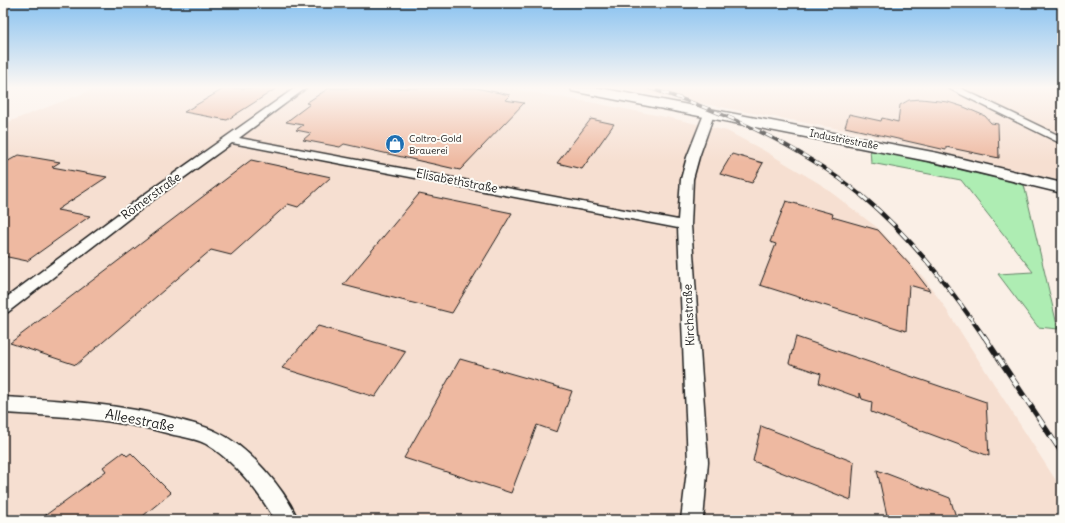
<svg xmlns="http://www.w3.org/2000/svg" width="1065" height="523" font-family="Delius,sans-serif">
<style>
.built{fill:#f6dfd1}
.green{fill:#aeedb3;stroke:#658468}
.building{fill:#eeb9a1;stroke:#1c1c1c}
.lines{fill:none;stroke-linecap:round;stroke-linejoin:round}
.minor-casing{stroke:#1c1c1c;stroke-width:3}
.secondary-casing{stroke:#1c1c1c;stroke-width:3}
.minor{fill:#fdfcf7;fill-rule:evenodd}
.secondary{fill:#fdfcf7;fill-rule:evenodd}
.rail-far2-casing{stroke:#1c1c1c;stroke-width:3.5}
.rail-far1-casing{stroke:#1c1c1c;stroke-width:4.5}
.rail-casing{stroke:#1c1c1c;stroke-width:5.5}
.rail-far2{stroke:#fdfcf7;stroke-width:2.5;stroke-dasharray:7;stroke-linecap:butt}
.rail-far1{stroke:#fdfcf7;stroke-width:3;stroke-dasharray:9;stroke-linecap:butt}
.rail{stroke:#fdfcf7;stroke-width:4;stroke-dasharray:12;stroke-linecap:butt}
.labels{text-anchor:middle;stroke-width:4;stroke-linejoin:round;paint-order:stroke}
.far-poi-label{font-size:10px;fill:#1c1c1c;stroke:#fdfcf7;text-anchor:start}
.far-street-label{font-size:10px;fill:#1c1c1c;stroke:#fdfcf7}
.street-label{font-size:12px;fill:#1c1c1c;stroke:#fdfcf7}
.near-street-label{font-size:14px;fill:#1c1c1c;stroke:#fdfcf7}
</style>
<rect width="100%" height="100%" fill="#faefe6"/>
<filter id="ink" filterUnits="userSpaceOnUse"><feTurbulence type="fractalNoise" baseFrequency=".025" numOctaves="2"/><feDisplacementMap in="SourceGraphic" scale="8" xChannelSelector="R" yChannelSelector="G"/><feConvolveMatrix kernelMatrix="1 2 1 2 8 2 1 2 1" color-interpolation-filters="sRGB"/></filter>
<g filter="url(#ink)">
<g class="built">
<path d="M 97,88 L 506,88 L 589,102 L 671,118 L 727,131 L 763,150 L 820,184 L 879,229 L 924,278 L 942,303 L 1062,490 L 1062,520 L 3,520 L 3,124 Z"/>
<path d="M 619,88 L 1062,88 L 1062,181 L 861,133 Z"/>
</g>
<path class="green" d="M 870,148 L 1024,185 L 1058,329 L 1038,327 L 998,274 L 1033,272 L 961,180 L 871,163 Z"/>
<g class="building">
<path d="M 225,88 L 277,88 L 227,120 L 184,112 Z"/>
<path d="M 329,88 L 476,88 L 510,95 L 505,100 L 524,103 L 460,170 L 344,144 L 340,147 L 303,140 L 311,133 L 296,130 L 303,125 L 286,122 L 310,104 L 306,103 Z"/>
<path d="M 921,99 L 948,102 L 964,107 L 985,116 L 991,123 L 998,124 L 999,158 L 946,147 L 946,150 L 845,127 L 849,114 L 881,121 L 882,118 L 898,122 L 900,105 L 909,100 Z"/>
<path d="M 591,119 L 614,124 L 582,169 L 557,163 Z"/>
<path d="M 732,154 L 763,163 L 752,183 L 720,174 Z"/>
<path d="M 19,155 L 60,162 L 52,167 L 107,177 L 57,210 L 90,216 L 27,261 L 3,256 L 3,164 Z"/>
<path d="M 251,160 L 331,177 L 298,207 L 288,204 L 231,255 L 211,250 L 76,365 L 10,343 Z"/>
<path d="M 419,194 L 512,213 L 452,313 L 343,285 Z"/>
<path d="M 786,201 L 833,214 L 832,217 L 878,230 L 910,265 L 930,291 L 909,285 L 906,331 L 760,285 L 776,244 L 770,242 Z"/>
<path d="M 318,326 L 406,351 L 375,397 L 282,368 Z"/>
<path d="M 796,337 L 986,402 L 989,456 L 871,412 L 872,402 L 862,399 L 860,393 L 860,398 L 819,383 L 821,374 L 789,363 Z"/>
<path d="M 460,359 L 572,391 L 557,432 L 537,425 L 511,493 L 404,458 Z"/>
<path d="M 761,426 L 854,462 L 851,500 L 753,461 Z"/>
<path d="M 123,452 L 127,456 L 131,453 L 171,493 L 138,520 L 39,520 L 106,471 L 103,467 Z"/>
<path d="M 877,470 L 950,498 L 957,520 L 888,520 Z"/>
</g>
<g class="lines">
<defs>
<g id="minor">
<path d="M 295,88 L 306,88 L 239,138 L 678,220 L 681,179 L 687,157 L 704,114 L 705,112 L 713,112 L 714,114 L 699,157 L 693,179 L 691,225 L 708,462 L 703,520 L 681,520 L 688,462 L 678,228 L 232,143 L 153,200 L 8,312 L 3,313 L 3,300 L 145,194 Z"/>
<path d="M 948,88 L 960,88 L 1062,137 L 1062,144 Z"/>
<path d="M 3,397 C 62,400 120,404 177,419 C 190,423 205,426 217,432 C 248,446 285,489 298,520 L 275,520 C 258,491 236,462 206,444 C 197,439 184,437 174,435 C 118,419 61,416 3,413 Z"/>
</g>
<path id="secondary" d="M 571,88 L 600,88 L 938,153 L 1062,183 L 1062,193 L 938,163 L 577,92 L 572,91 Z"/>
</defs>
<use href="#minor" class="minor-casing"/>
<use href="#secondary" class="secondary-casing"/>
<use href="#minor" class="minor"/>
<use href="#secondary" class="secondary"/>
<defs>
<path id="rail-far2" d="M 649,88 C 725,112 800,145 862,196"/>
<path id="rail-far1" d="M 861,195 C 910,236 948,285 984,337"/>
<path id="rail" d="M 984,336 L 1062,453"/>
</defs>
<use href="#rail-far2" class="rail-far2-casing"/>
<use href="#rail-far1" class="rail-far1-casing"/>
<use href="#rail" class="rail-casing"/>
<use href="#rail-far2" class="rail-far2"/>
<use href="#rail-far1" class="rail-far1"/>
<use href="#rail" class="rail"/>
</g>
</g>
<linearGradient id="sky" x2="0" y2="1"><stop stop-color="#89c2f0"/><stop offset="0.54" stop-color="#fdf8f4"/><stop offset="1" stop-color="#fdf8f4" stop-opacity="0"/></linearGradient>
<rect width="1065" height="162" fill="url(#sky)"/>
<defs>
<symbol id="shop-disc" viewBox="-11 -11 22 22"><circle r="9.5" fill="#1f6fb2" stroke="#fdfcf7"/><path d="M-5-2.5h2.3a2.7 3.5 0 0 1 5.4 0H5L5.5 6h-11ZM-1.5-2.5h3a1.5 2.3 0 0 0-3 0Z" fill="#fff"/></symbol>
</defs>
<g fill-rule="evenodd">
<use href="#shop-disc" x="384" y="133" width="22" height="22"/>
</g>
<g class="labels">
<g class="far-poi-label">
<text x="409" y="142">Coltro-Gold<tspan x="409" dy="12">Brauerei</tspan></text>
</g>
<g class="far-street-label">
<text transform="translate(844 139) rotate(11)" y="4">Industriestraße</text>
</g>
<g class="street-label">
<text transform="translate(457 181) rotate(11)" y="4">Elisabethstraße</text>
<text transform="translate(151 196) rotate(-36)" y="4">Römerstraße</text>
<text transform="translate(689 315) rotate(-93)" y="4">Kirchstraße</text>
</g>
<g class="near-street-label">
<text transform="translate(140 420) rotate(11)" y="5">Alleestraße</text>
</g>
</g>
<rect width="1065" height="523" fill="none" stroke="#fdfcf7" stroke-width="16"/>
<rect x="8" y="8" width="1049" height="507" fill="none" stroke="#1c1c1c" stroke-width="1.5" filter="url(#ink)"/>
</svg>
